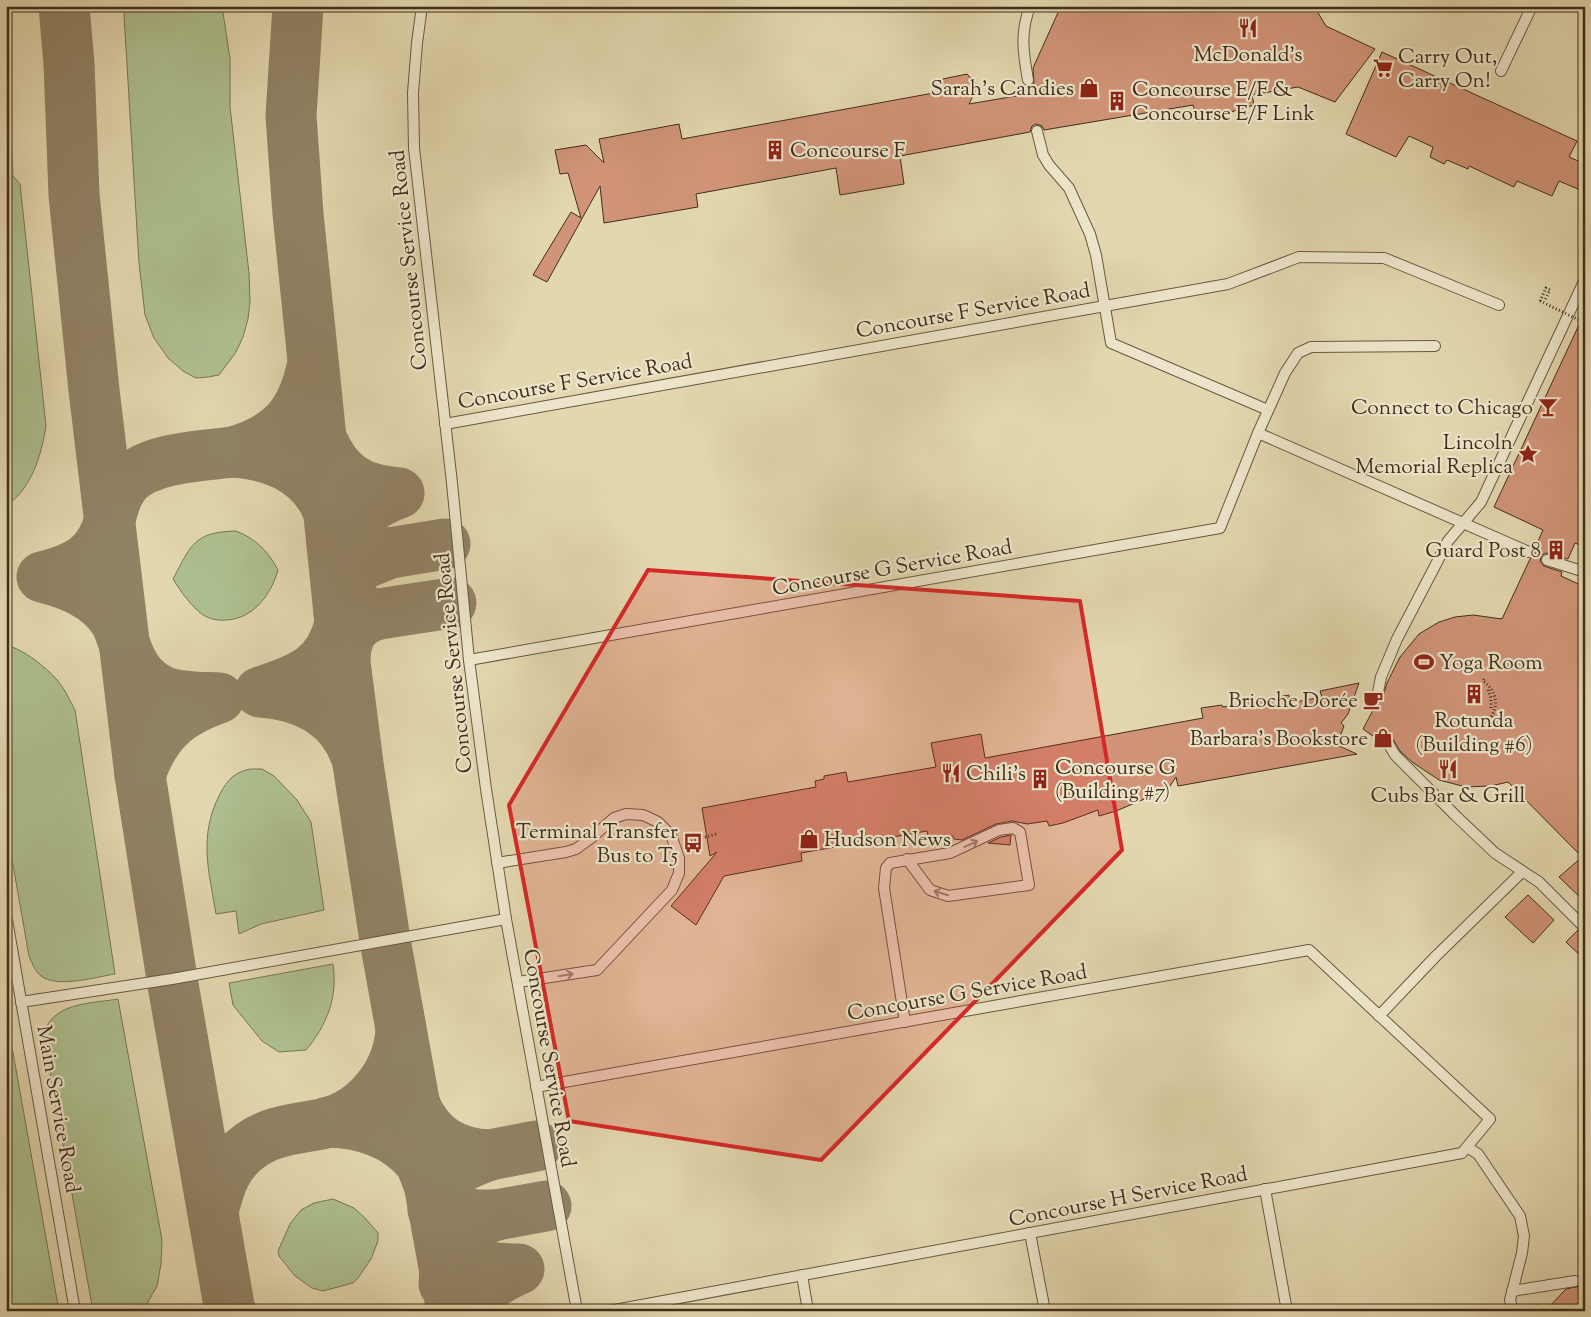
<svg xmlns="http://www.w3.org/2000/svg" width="1591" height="1317" font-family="'Sorts Mill Goudy',serif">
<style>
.green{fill:#aebf8f;stroke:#767655}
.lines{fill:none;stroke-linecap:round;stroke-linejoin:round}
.taxiway{stroke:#918265;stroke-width:51}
.building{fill:#d19478;stroke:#3f2e1b}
.lane-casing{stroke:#685840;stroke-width:12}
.path{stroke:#3f2e1b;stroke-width:3;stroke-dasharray:1 2.5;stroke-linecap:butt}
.lane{stroke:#ede5cb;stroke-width:10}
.path-bridge{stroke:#3f2e1b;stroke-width:3;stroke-dasharray:1 2.5;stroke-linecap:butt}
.oneway{stroke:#968a73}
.marked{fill:#d62828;fill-opacity:0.2;stroke:#d62828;stroke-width:4;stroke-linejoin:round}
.labels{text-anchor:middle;stroke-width:4.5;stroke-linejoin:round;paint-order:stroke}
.poi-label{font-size:21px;fill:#3f2e1b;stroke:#ede5cb;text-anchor:start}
.street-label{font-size:21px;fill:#3f2e1b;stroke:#ede5cb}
</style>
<rect width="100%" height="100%" fill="#e3d7af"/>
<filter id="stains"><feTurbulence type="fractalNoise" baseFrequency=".004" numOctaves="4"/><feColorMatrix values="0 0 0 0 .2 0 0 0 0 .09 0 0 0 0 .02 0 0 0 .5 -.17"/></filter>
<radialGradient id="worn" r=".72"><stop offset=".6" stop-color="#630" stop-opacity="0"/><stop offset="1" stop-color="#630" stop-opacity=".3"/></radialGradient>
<g class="green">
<path d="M 126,6 L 222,6 L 230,59 L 230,107 L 249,273 L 250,302 L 248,319 L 243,337 L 236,352 L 219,375 L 208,377 L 196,378 L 183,371 L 168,358 L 154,338 L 145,315 L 139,263 L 124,15 Z"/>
<path d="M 6,15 L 13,176 L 20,184 L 46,426 C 41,456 32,488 6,506 Z"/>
<path d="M 236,531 C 256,539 267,550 278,570 C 271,595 253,619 226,620 C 218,621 210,619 203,615 C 191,606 181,592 173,579 C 191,545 194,532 236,531 Z"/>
<path d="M 6,645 C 23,649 46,667 57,680 C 65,689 70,701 75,710 L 115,974 C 96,977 62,987 44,978 C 36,974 32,963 29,956 L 6,825 Z"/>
<path d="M 250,769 L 262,769 L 274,776 L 297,800 L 311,822 L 324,910 L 261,924 L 239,934 L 236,911 L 216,914 C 209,871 198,836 220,794 C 227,780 235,772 250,769 Z"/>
<path d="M 333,964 C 338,997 327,1025 306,1050 L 279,1052 L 262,1041 L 233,1005 L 229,983 Z"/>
<path d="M 118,999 L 162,1240 L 161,1264 L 157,1286 L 143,1311 L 93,1311 L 45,1044 C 45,1038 45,1029 48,1024 C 62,1002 95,1003 118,999 Z"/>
<path d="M 6,1013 L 59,1311 L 15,1311 L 6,1298 Z"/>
<path d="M 333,1199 L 354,1208 L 365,1218 L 378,1233 L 378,1241 L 371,1259 L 358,1278 L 353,1283 L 323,1291 L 312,1288 L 295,1276 L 279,1256 L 278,1251 L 290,1224 L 301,1210 L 314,1203 Z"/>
</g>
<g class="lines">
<g class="taxiway">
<path d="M 64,6 L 69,64 L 74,195 L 94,390 L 140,775 L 172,979 L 230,1311"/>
<path d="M 298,6 L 291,116 L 298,214 L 340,623 L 358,764 L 385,940 L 452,1311"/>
<path d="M 313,363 C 303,412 283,438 233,452 C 269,454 306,468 324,502 C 333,520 336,537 356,548 C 365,552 380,552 390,553 L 361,565 L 347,582 L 339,611"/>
<path d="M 322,440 C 338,477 360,490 399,493 C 387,497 375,503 365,512 C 331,544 317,607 379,614 C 356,619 346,635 345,658"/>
<path d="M 390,553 L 445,544"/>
<path d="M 379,614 L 451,603"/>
<path d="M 340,623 C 330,668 301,679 260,692 C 304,695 343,714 357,759"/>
<path d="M 140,775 C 155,732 176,713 219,698 C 200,697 179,698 162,691 C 138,680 131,662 122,638 C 120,633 118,626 115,621 C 98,595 70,584 42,577 C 78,568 100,557 110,519 C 114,505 117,492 127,481 C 151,457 202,456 233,452"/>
<path d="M 414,1103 C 428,1138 453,1153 490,1155 C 469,1162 444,1172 436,1194 C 434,1199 434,1205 433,1210"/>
<path d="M 328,1122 C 362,1123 395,1133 418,1160 C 424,1168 425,1176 429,1184 C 438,1200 460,1213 477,1215 C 483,1215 490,1215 496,1215 C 475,1222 452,1231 446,1256 C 444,1265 445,1274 444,1284"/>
<path d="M 490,1155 L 536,1146"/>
<path d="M 213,1211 C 220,1184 226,1163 250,1146 C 272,1129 300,1129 326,1123 C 368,1113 398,1072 401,1031"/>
<path d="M 496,1215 L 546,1206"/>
<path d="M 437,1228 C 460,1264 477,1269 519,1269 C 498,1278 478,1290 467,1311"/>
</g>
</g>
<g class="building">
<path d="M 1061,6 L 1314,6 L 1326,26 L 1375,49 L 1335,102 L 1298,87 L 1252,95 L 1254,105 L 1198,122 L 1193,105 L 1044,130 L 1042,126 L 1036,124 L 1032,126 L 1030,132 L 900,156 L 904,184 L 840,195 L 836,168 L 696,194 L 698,207 L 604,223 L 600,186 L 547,282 L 533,275 L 571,212 L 581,218 L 568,173 L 560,174 L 555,150 L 586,145 L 604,163 L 599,139 L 679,124 L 682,139 L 939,92 L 938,80 L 967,74 L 978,86 L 969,104 L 1022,95 L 1025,86 L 1030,87 L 1034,83 L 1033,68 Z"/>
<path d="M 1382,52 L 1577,141 L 1569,157 L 1585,164 L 1585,192 L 1559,181 L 1552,196 L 1517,181 L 1514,187 L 1469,166 L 1468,169 L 1447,160 L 1444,164 L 1430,157 L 1433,147 L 1409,136 L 1396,157 L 1346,134 Z"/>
<path d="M 1585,312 L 1585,547 L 1575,543 L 1568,559 L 1546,553 L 1542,555 L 1540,561 L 1544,566 L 1562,572 L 1561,576 L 1585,587 L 1585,902 L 1559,877 L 1582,857 L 1508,782 L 1491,786 L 1466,787 L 1439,780 L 1412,762 L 1400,751 L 1393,739 L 1386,739 L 1383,743 L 1363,729 L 1379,699 L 1383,696 L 1387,683 L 1400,657 L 1419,634 L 1439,622 L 1455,617 L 1473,615 L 1502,619 L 1530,559 L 1535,555 L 1535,548 L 1543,530 L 1494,507 Z"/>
<path d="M 1359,683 L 1348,714 L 1341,723 L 1344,726 L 1337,745 L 1357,754 L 1178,786 L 1176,777 L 1168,789 L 1116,811 L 1099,816 L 1098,810 L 1063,823 L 1049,826 L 1047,821 L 1027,824 L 1012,821 L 996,824 L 962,840 L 954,839 L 953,836 L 929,840 L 927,831 L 801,853 L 802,861 L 724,876 L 696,925 L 671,906 L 717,852 L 710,856 L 702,808 L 816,787 L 815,781 L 824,779 L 824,776 L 846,772 L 848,782 L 936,767 L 931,743 L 981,734 L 985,758 L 1203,718 L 1201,708 L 1222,705 L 1223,707 L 1289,695 L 1290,703 L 1322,697 L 1320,691 Z"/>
<path d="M 1011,835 L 1010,845 L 988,843 L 1001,837 Z"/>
<path d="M 1528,895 L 1554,920 L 1533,943 L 1505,917 Z"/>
<path d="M 1578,930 L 1585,935 L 1585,960 L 1566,942 Z"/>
<path d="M 1585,1271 L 1585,1311 L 1545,1311 L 1566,1289 L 1580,1286 L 1582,1280 L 1580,1276 Z"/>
</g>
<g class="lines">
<defs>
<g id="lane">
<path d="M 422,6 L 417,43 L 413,93 L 414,148 L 452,483 L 469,660 L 486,789 L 506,919 L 577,1311"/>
<path d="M 1501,71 L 1532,6"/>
<path d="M 1028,80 C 1023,52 1020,33 1030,6"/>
<path d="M 1037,131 L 1043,155 L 1049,165 L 1069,188 L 1090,234 L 1096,255 L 1111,343 L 1268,410"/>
<path d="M 445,424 L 1228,284 L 1299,257 L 1384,258 L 1499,305"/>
<path d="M 1258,433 L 1529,552"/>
<path d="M 1547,560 L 1585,572"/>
<path d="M 469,660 L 1220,528 L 1258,433 L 1285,373 L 1298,353 L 1311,347 L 1435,346"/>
<path d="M 1378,692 L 1381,677 L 1397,639 L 1448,541 L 1481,502 L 1585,279"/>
<path d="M 1389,745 L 1395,755 L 1455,815 L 1495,853 L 1539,882 L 1585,928"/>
<path d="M 497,863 L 566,852 L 576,849 L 591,838 L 614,818 L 626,814 L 643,815 L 658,822 L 671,835 L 679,858 L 679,873 L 672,890 L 597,970 L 518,982"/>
<path d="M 6,914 L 75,1311"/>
<path d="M 21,1002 L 172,979 L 506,919"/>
<path d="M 1379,1016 L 1436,956 L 1522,872"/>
<path d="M 905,1022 L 884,888 L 886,868 L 890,863 L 950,853 L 999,830 L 1013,828 L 1020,832 L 1029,885 L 948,896 L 930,890 L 907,859"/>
<path d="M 536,1087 L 1309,950 L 1490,1119 L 1462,1153 L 609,1311"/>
<path d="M 1467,1147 L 1478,1154 L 1520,1216 L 1524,1236 L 1522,1253 L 1510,1300 L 1513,1311"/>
<path d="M 1265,1189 L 1287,1311"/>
<path d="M 1030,1233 L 1045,1311"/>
<path d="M 802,1275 L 808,1311"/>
<path d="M 1512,1291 L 1575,1281"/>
</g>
</defs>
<use href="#lane" class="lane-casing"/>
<g class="path">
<path d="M 1048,6 L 1054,9 L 1056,6"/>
<path d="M 1540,301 L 1546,288 L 1550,290 L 1545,300"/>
<path d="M 1484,679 L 1483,681 C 1497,691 1499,705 1490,719 L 1491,721"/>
<path d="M 1488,690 L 1491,698 L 1491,708"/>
<path d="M 688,842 L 716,834"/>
<path d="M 1529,1311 L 1536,1304 L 1540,1309 L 1538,1311"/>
</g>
<use href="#lane" class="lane"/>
<path class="path-bridge" d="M 1540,301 L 1581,321"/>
</g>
<defs><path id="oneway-shaft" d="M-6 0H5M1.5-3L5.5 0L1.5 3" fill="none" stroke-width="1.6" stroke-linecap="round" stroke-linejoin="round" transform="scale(1.25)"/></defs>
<g class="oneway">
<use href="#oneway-shaft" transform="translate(971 844) rotate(-25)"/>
<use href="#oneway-shaft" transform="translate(941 893) rotate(-163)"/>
<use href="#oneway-shaft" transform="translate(566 975) rotate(-9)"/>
</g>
<path class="marked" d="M 648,570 L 1080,601 L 1122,850 L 821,1160 L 569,1121 L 509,805 Z"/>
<defs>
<symbol id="restaurant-bare" viewBox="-9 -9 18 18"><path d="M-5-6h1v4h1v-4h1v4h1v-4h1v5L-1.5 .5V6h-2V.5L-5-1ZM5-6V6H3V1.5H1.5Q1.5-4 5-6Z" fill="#8f2418" stroke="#ede5cb" stroke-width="2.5" paint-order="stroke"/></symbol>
<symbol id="supermarket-bare" viewBox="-9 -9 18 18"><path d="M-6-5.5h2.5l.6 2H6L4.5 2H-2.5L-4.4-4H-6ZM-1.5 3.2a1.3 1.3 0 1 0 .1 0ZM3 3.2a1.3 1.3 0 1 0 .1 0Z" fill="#8f2418" stroke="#ede5cb" stroke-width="2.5" paint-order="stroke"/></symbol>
<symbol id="shop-bare" viewBox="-9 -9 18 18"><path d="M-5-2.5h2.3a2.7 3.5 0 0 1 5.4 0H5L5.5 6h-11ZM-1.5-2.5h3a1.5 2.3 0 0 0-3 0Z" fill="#8f2418" stroke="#ede5cb" stroke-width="2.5" paint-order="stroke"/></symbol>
<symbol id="building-bare" viewBox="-9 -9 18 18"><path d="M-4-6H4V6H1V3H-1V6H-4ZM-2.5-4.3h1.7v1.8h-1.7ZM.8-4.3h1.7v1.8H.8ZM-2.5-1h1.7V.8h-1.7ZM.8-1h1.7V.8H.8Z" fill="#8f2418" stroke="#ede5cb" stroke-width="2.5" paint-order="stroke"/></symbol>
<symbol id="bar-bare" viewBox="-9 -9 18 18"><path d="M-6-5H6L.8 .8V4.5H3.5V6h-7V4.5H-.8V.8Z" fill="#8f2418" stroke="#ede5cb" stroke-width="2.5" paint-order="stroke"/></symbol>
<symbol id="sight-bare" viewBox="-9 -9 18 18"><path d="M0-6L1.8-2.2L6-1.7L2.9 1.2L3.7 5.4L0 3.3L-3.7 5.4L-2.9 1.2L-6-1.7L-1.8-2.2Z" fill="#8f2418" stroke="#ede5cb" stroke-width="2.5" paint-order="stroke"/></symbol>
<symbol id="stadium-bare" viewBox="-9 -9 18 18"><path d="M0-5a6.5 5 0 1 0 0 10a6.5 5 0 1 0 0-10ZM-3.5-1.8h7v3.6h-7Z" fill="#8f2418" stroke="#ede5cb" stroke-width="2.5" paint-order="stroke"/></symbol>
<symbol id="cafe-bare" viewBox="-9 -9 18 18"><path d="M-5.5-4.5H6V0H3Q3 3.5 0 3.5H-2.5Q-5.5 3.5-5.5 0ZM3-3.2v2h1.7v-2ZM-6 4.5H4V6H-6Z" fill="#8f2418" stroke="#ede5cb" stroke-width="2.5" paint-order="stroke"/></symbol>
<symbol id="bus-bare" viewBox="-9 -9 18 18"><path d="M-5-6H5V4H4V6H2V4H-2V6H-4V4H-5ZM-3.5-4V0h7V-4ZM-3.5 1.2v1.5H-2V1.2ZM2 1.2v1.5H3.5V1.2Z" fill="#8f2418" stroke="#ede5cb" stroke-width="2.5" paint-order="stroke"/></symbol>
</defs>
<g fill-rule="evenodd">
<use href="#restaurant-bare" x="1234" y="14" width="28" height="28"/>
<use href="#supermarket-bare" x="1369" y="54" width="28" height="28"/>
<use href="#shop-bare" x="1075" y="74" width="28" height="28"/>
<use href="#building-bare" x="1103" y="87" width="28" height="28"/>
<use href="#building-bare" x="761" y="136" width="28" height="28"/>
<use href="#bar-bare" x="1534" y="393" width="28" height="28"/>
<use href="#sight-bare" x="1514" y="440" width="28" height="28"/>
<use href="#building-bare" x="1542" y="536" width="28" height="28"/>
<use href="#stadium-bare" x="1410" y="648" width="28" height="28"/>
<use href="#building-bare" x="1460" y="680" width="28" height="28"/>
<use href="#cafe-bare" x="1359" y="686" width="28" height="28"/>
<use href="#shop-bare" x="1369" y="724" width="28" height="28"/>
<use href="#restaurant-bare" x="1434" y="755" width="28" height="28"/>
<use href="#restaurant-bare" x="937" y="759" width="28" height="28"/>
<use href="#building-bare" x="1026" y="765" width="28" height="28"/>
<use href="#shop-bare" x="795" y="825" width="28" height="28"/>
<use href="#bus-bare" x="679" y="829" width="28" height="28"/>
</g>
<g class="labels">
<g class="poi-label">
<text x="1248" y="61" text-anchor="middle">McDonald's</text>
<text x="1398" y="63">Carry Out,<tspan x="1398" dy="24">Carry On!</tspan></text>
<text x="1074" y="95" text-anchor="end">Sarah’s Candies</text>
<text x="1132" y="96">Concourse E/F &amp;<tspan x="1132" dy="24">Concourse E/F Link</tspan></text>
<text x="790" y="157">Concourse F</text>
<text x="1533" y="414" text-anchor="end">Connect to Chicago</text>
<text x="1513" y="449" text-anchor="end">Lincoln<tspan x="1513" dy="24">Memorial Replica</tspan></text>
<text x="1541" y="557" text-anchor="end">Guard Post 8</text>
<text x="1439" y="669">Yoga Room</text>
<text x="1358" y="707" text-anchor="end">Brioche Dorée</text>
<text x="1474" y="727" text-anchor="middle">Rotunda<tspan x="1474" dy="24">(Building #6)</tspan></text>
<text x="1368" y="745" text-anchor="end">Barbara's Bookstore</text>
<text x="1055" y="774">Concourse G<tspan x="1055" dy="24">(Building #7)</tspan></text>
<text x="966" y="780">Chili's</text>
<text x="1448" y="802" text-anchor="middle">Cubs Bar &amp; Grill</text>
<text x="678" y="838" text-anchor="end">Terminal Transfer<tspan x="678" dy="24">Bus to T5</tspan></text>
<text x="824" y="846">Hudson News</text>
</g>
<g class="street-label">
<text transform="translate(408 260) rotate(-96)" y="7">Concourse Service Road</text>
<text transform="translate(973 310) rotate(-10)" y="7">Concourse F Service Road</text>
<text transform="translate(575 381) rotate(-10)" y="7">Concourse F Service Road</text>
<text transform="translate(892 567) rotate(-10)" y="7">Concourse G Service Road</text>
<text transform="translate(453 663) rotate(-96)" y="7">Concourse Service Road</text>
<text transform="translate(967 992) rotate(-10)" y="7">Concourse G Service Road</text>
<text transform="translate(550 1058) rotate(80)" y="7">Concourse Service Road</text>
<text transform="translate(59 1109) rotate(80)" y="7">Main Service Road</text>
<text transform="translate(1128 1196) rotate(-11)" y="7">Concourse H Service Road</text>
</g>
</g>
<rect width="1591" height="1317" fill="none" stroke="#e3d7af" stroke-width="25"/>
<rect x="8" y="8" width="1576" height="1302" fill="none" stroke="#3f2e1b" stroke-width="2.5"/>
<rect x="12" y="12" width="1566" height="1292" fill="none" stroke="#3f2e1b"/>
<rect width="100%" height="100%" filter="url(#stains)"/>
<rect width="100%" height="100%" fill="url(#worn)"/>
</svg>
